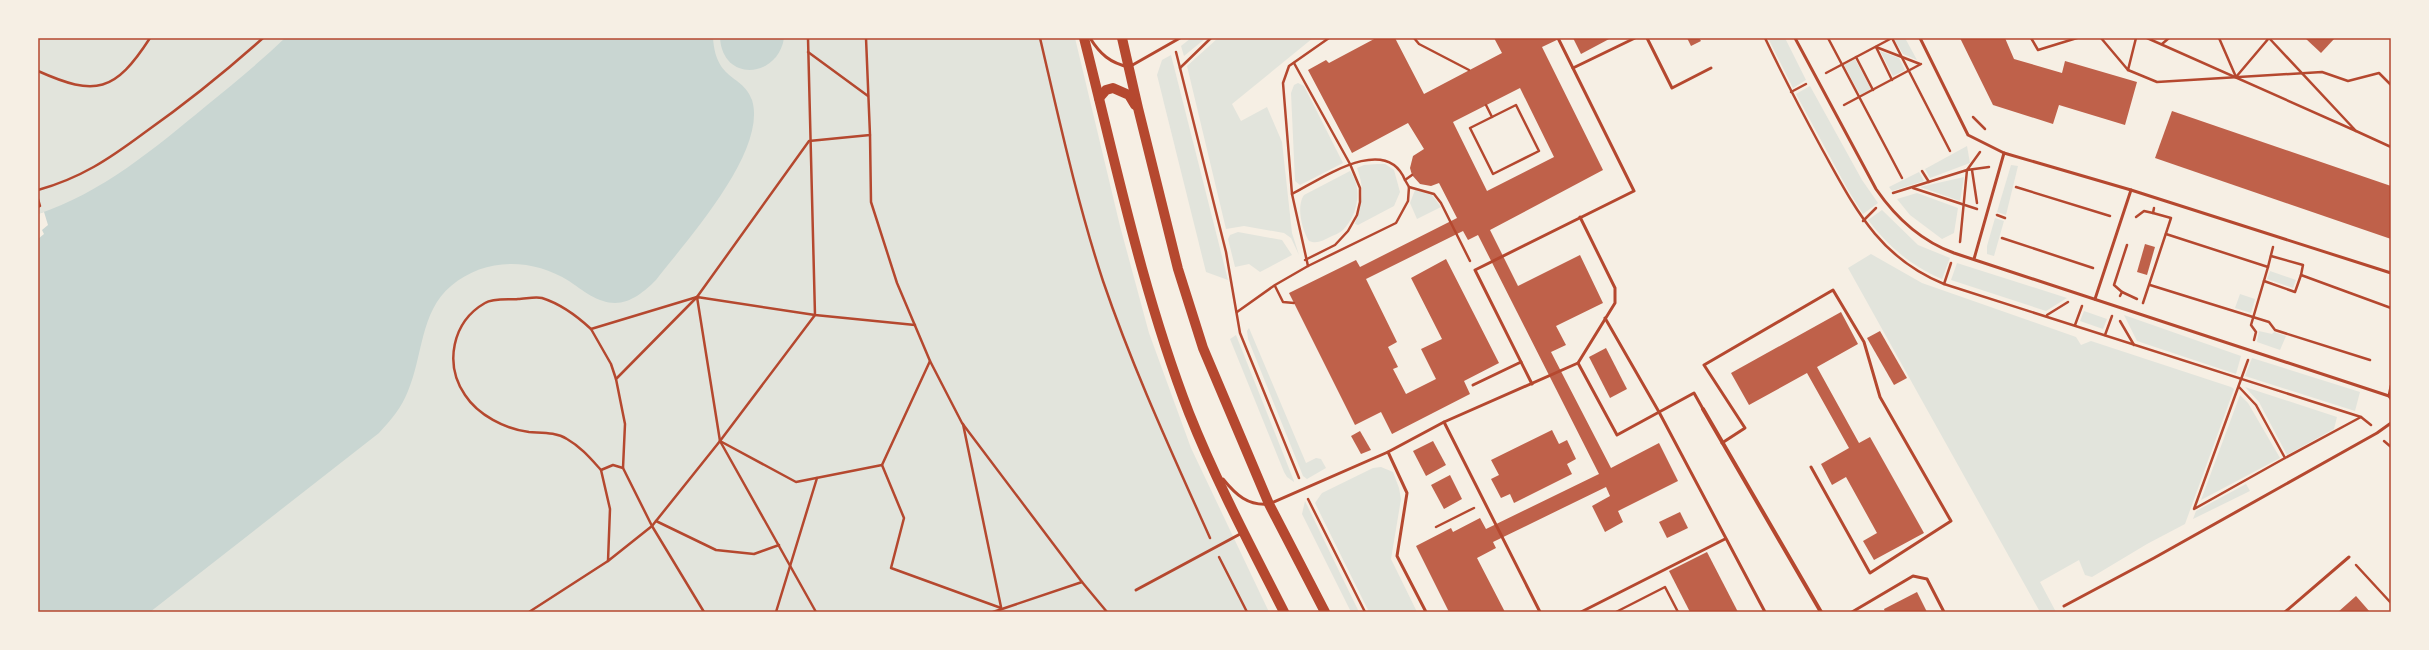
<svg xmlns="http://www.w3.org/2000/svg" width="2429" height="650" font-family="'Exo 2',sans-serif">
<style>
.green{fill:#e2e4dc}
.water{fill:#c9d6d2}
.pier{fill:#f6efe4}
.building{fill:#bf614a;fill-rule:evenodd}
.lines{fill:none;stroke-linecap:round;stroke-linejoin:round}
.path{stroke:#b5482f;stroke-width:2.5}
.service{stroke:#b5482f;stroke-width:3}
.minor{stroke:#b5482f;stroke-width:4}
.primary{stroke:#b5482f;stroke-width:10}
.neatline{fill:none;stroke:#b5482f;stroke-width:1.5}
</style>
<rect width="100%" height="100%" fill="#f6efe4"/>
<g class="green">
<path d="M 38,38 L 1075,38 L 1120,226 L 1149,333 L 1191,448 L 1269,612 L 38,612 Z"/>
<path d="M 1191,38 L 1206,38 L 1184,56 L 1181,46 Z"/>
<path d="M 1218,38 L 1313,38 L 1232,104 L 1241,121 L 1267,107 L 1282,142 L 1292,233 L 1299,255 L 1291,238 L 1284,233 L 1244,226 L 1226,229 L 1187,66 Z"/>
<path d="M 1768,38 L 1785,38 L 1806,80 L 1793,88 Z"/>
<path d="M 1896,38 L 1905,38 L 1917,60 L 1903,54 L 1894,39 Z"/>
<path d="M 1880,51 L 1899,58 L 1905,70 L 1893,76 Z"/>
<path d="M 1171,55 L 1228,280 L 1206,272 L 1157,75 L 1162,60 Z"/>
<path d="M 1855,59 L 1871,89 L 1860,95 L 1844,65 Z"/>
<path d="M 1298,83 L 1304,86 L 1343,163 L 1300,185 L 1295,181 L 1291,93 L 1294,85 Z"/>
<path d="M 1810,86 L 1862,180 L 1878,203 L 1863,214 L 1848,190 L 1796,94 Z"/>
<path d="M 1967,146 L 1970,163 L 1930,178 L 1925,169 Z"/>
<path d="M 1377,164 L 1385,164 L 1394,170 L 1400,192 L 1394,206 L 1358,225 L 1355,224 C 1361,201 1366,193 1357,168 L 1364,165 Z"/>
<path d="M 2011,165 L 2018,166 L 2006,215 L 1997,212 Z"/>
<path d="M 1350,171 C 1363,188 1358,215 1343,230 C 1340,233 1334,235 1330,237 C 1322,241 1317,244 1309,241 C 1302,230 1296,206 1304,195 Z"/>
<path d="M 1919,172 L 1924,181 L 1892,191 L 1889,187 Z"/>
<path d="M 1964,177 L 1960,201 L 1920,187 Z"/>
<path d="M 1415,190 L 1432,195 L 1441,207 L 1417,219 L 1410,203 Z"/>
<path d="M 1917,193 L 1958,208 L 1954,233 L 1942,239 L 1910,215 L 1897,199 Z"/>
<path d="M 1882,210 L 1918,245 L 1950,258 L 1942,279 C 1911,266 1888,246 1868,220 Z"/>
<path d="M 1995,218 L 2004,221 L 1994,256 L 1987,254 L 1987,246 Z"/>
<path d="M 1238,232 L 1282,240 L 1292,255 L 1260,272 L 1249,264 L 1235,267 L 1228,239 L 1230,235 Z"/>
<path d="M 1871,254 L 1922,283 L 2076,337 L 2081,345 L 2091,341 L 2231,387 L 2234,389 L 2185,524 L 2147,544 L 2092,577 L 2085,575 L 2079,560 L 2040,582 L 2056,612 L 2040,612 L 1848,268 Z"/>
<path d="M 1957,263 L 2067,298 L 2046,311 L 1951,280 Z"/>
<path d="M 2270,271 L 2296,280 L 2293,288 L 2267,279 Z"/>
<path d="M 2240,294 L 2255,299 L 2251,313 L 2235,308 Z"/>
<path d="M 2084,311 L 2107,319 L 2103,329 L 2080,321 Z"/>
<path d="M 2124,315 L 2241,356 L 2236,374 L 2137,341 Z"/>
<path d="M 1249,328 L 1306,463 L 1316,458 L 1321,459 L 1326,468 L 1307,479 L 1303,476 L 1248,339 L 1247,331 Z"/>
<path d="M 2259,331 L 2272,334 L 2274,332 L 2286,336 L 2280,350 L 2257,342 Z"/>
<path d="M 1236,335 L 1294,481 L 1294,482 L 1287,477 L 1284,472 L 1230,339 Z"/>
<path d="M 2252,358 L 2360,392 L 2355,411 L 2245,376 Z"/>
<path d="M 2245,387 L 2337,417 L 2334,429 L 2287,455 L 2259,402 Z"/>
<path d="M 2240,395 L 2248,403 L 2280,458 L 2201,500 Z"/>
<path d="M 1381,467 L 1393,472 L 1399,488 L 1401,499 L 1391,559 L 1417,612 L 1369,612 L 1315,503 L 1322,493 L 1373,468 Z"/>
<path d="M 2246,484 L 2250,491 L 2193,519 L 2196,511 Z"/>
<path d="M 1305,501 L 1359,612 L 1351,612 L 1302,514 Z"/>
</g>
<g class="water">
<path d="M 285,38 L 713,38 C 716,82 743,74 752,100 C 768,151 686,241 656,280 C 645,291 631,303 615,303 C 598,303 582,290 569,281 C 532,258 485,257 451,286 C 420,312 423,356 408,391 C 402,407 391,420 379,433 L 150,612 L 38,612 L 38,214 C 102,193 155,148 206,106 C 233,84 260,62 285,38 Z"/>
<path d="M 720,38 L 784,38 C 778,78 723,83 720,38 Z"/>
</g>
<path class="pier" d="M 44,212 L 48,225 L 42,230 L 44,234 L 38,239 L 38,214 Z"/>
<g class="building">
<path d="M 1376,38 L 1395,38 L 1424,94 L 1502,53 L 1494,38 L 1561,38 L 1542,47 L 1603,170 L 1490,230 L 1518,286 L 1580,255 L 1603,303 L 1556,326 L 1566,345 L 1551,352 L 1611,468 L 1659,443 L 1678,481 L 1618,511 L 1623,522 L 1605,532 L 1592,506 L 1610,496 L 1606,487 L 1493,542 L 1496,548 L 1477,558 L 1505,612 L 1449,612 L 1416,546 L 1451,528 L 1453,532 L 1480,518 L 1486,529 L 1599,474 L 1478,235 L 1468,240 L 1463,231 L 1366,279 L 1397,342 L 1388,347 L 1398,367 L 1393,369 L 1406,394 L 1436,379 L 1421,349 L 1442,339 L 1411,278 L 1446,259 L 1499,363 L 1464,381 L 1470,394 L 1392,434 L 1381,412 L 1355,425 L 1289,293 L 1356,260 L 1360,267 L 1457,218 L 1439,183 L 1431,186 L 1420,184 L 1412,175 L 1410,168 L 1413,156 L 1424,149 L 1408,123 L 1352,153 L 1308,70 L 1326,60 L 1329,63 ZM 1520,88 L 1554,157 L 1487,191 L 1453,122 Z"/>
<path d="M 1573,38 L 1611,38 L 1581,54 Z"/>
<path d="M 1687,38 L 1699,38 L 1701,41 L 1691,46 Z"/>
<path d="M 1960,38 L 2005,38 L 2014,59 L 2062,73 L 2065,61 L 2137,82 L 2125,125 L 2059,105 L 2053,124 L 1993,105 Z"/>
<path d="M 2305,38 L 2335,38 L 2321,53 Z"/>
<path d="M 2172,111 L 2391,186 L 2391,239 L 2155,158 Z"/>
<path d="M 2145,244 L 2155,247 L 2147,275 L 2137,272 Z"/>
<path d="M 1841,312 L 1858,344 L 1817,367 L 1859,443 L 1870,437 L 1924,533 L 1874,560 L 1863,541 L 1877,533 L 1846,477 L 1832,485 L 1821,464 L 1849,448 L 1807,373 L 1749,405 L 1731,373 Z"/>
<path d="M 1880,331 L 1907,378 L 1894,385 L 1867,338 Z"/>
<path d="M 1606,348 L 1627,389 L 1610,398 L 1589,357 Z"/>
<path d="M 1552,430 L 1559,444 L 1567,440 L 1576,459 L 1567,464 L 1572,474 L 1514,503 L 1510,494 L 1501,498 L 1491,479 L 1499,475 L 1491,460 Z"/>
<path d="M 1360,431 L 1371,450 L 1361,454 L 1351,436 Z"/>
<path d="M 1433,441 L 1446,465 L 1426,476 L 1413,451 Z"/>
<path d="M 1450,475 L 1462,499 L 1444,509 L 1431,485 Z"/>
<path d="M 1680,512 L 1688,528 L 1667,538 L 1659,522 Z"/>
<path d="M 1707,552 L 1738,612 L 1690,612 L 1669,571 Z"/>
<path d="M 1917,592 L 1927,612 L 1885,612 L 1884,609 Z"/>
<path d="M 2356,596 L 2370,612 L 2338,612 Z"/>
</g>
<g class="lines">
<g class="path">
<path d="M 808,38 L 815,315 L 720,441 L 796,482 L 882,465 L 904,518 L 891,568 L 1001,608"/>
<path d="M 1040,38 C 1059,119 1077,202 1103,281 C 1133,369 1172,453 1210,538"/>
<path d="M 1414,38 L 1419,44 L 1469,70"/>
<path d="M 1765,38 C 1783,76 1802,112 1822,149 C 1855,208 1878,257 1944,284 L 2361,417 L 2371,425"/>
<path d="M 1828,38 L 1902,178"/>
<path d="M 1892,38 L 1950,151"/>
<path d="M 2031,38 L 2038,50 L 2077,38"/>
<path d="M 2101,38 L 2128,70 L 2136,38"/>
<path d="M 2147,38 L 2356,131 L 2269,38"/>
<path d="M 2219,38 L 2236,77 L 2269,38"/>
<path d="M 2162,44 L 2169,38"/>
<path d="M 1876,47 L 1920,64"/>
<path d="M 1876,47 L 1892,80"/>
<path d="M 808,52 L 868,96"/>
<path d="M 1176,52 L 1226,252 L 1240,333 L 1299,478"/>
<path d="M 1856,57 L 1873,90"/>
<path d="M 1294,63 L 1350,164 L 1360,188 L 1360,202 L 1357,215 L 1348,231 L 1335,245 L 1305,260"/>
<path d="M 1180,68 L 1211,38"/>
<path d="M 2128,70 L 2157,82 L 2322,72 L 2348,81 L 2379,73 L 2391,85"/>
<path d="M 38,71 C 96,97 115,92 150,38"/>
<path d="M 1826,73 L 1892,38"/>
<path d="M 1791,92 L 1806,84"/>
<path d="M 1486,105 L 1492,117"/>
<path d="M 1516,105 L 1539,151 L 1493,174 L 1470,128 Z"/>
<path d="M 1844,105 L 1921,64"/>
<path d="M 1973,117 L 1985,129"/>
<path d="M 2356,131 L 2391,147"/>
<path d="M 870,135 L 871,202 L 897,283 L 930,361 L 962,423 L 1082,582 L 1107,612"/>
<path d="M 1980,152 L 1967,170 L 1989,167"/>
<path d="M 1972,170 L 1977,203"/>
<path d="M 1922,171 L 1929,182"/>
<path d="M 1409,187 L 1434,194 L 1441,203 L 1470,261"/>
<path d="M 2016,187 L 2110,216"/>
<path d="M 1913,188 L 1977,209"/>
<path d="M 38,190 C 81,178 109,159 144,133 C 185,104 225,72 263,38"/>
<path d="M 1893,193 L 1967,170 L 1960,242"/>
<path d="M 1292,194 C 1321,179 1386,133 1405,180"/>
<path d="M 38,199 L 40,206 L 38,207"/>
<path d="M 1997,215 L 2005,218"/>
<path d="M 2136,217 L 2144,211 L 2153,213 L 2154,208"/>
<path d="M 1863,221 L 1876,208"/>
<path d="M 2166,234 L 2268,267 L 2273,247"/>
<path d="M 2002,238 L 2093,268"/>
<path d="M 2271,256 L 2303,265 L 2301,275"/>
<path d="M 1308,266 L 1292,194 L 1283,83 L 1289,66 L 1329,38"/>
<path d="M 2264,281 L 2295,292 L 2301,275 L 2391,308"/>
<path d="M 1944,284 L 1951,263"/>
<path d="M 2150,285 L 2269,322 L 2275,330 L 2370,360"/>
<path d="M 1275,286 L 1283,302 L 1294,303"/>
<path d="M 2122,292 L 2137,299"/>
<path d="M 2120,296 L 2122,292 L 2114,285 L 2127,245"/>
<path d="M 2143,303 L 2171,218 L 2153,213"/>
<path d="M 1237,312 L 1275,285 L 1308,266 L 1396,223 L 1408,201 L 1409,187 L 1405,180 L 1412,175"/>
<path d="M 2047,315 L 2068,302"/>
<path d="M 2120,321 L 2134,345"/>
<path d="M 2075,325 L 2082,306"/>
<path d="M 591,329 C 577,316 561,304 542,298 C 535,296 525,299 518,299 C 509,300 493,298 485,303 C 452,322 444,364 465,395 C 478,415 505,429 529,432 C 542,433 556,432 567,439 C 581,447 591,459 601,470 L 613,465 L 623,468 L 652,526 L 704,612"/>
<path d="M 2105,335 L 2112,316"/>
<path d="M 2254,340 L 2256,332 L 2251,325 L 2268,267"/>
<path d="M 616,379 L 611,364 L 591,329 L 697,297"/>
<path d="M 2239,387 L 2256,405 L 2285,458 L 2194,509 L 2248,360"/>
<path d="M 963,424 L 1001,607"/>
<path d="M 2384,441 L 2391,447"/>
<path d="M 2285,458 L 2361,417"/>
<path d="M 882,465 L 930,361"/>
<path d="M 623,468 L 625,424 L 616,379 L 697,297 L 809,141 L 870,135 L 866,38"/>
<path d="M 601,470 L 610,509 L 608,561 L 652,526 L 720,441"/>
<path d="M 1308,499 L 1365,612"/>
<path d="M 656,521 L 716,550 L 754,554 L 779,545"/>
<path d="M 1436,527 L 1474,508"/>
<path d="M 1219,557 L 1247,612"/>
<path d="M 2356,565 L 2391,603"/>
<path d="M 529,612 L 608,561"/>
<path d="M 776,612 L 817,478"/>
<path d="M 816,612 L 720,441 L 697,297 L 815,315 L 915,325"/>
<path d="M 993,612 L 1082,582"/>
<path d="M 1616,612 L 1665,587 L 1678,612"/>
</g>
<g class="service">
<path d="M 1090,38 C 1100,54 1110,63 1129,67 L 1180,38"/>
<path d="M 1647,38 L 1672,88 L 1711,68"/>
<path d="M 1795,38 L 1876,189 C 1896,218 1921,241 1954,253 L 2389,396 L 2391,399"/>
<path d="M 1920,38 L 1968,135 L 2004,153 L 2131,190 L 2391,273"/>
<path d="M 1573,68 L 1635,38"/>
<path d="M 1974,259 L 2004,153"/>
<path d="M 2095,299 L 2131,190"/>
<path d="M 1605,318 L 1659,412 L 1765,612"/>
<path d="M 1578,363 L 1617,435 L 1694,393 L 1703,409"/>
<path d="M 1532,384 L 1475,270 L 1634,191 L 1558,38"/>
<path d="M 1473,385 L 1521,362"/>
<path d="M 2389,396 L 2391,386"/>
<path d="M 1444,422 L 1540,612"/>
<path d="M 1722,443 L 1745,428 L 1704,365 L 1833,290 L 1864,342 L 1880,397 L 1951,521 L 1870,573 L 1811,467"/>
<path d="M 1388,452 L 1407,493 L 1397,556 L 1426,612"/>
<path d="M 1223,479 C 1236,495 1248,506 1269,504 L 1388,452 L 1444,422 L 1578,363 L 1615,303 L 1615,288 L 1580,217"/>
<path d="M 1136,590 L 1242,533"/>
<path d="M 2064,606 L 2154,558 L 2377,433 L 2391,423"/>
<path d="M 1581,612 L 1725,539"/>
<path d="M 1852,612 L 1913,576 L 1927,579 L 1944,612"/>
<path d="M 2285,612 L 2349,557"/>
</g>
<path class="minor" d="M 1703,409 L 1821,612"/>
<g class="primary">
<path d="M 1084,38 C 1116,164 1142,291 1189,413 C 1216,481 1251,547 1284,612"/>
<path d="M 1122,38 L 1138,108 L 1178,269 L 1203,348 L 1269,504 L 1325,612"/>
<path d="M 1099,98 L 1106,90 L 1113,88 L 1129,95 L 1135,105"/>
</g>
</g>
<rect width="2429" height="650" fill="none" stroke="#f6efe4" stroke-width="78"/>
<rect x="39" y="39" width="2351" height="572" class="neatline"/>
</svg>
